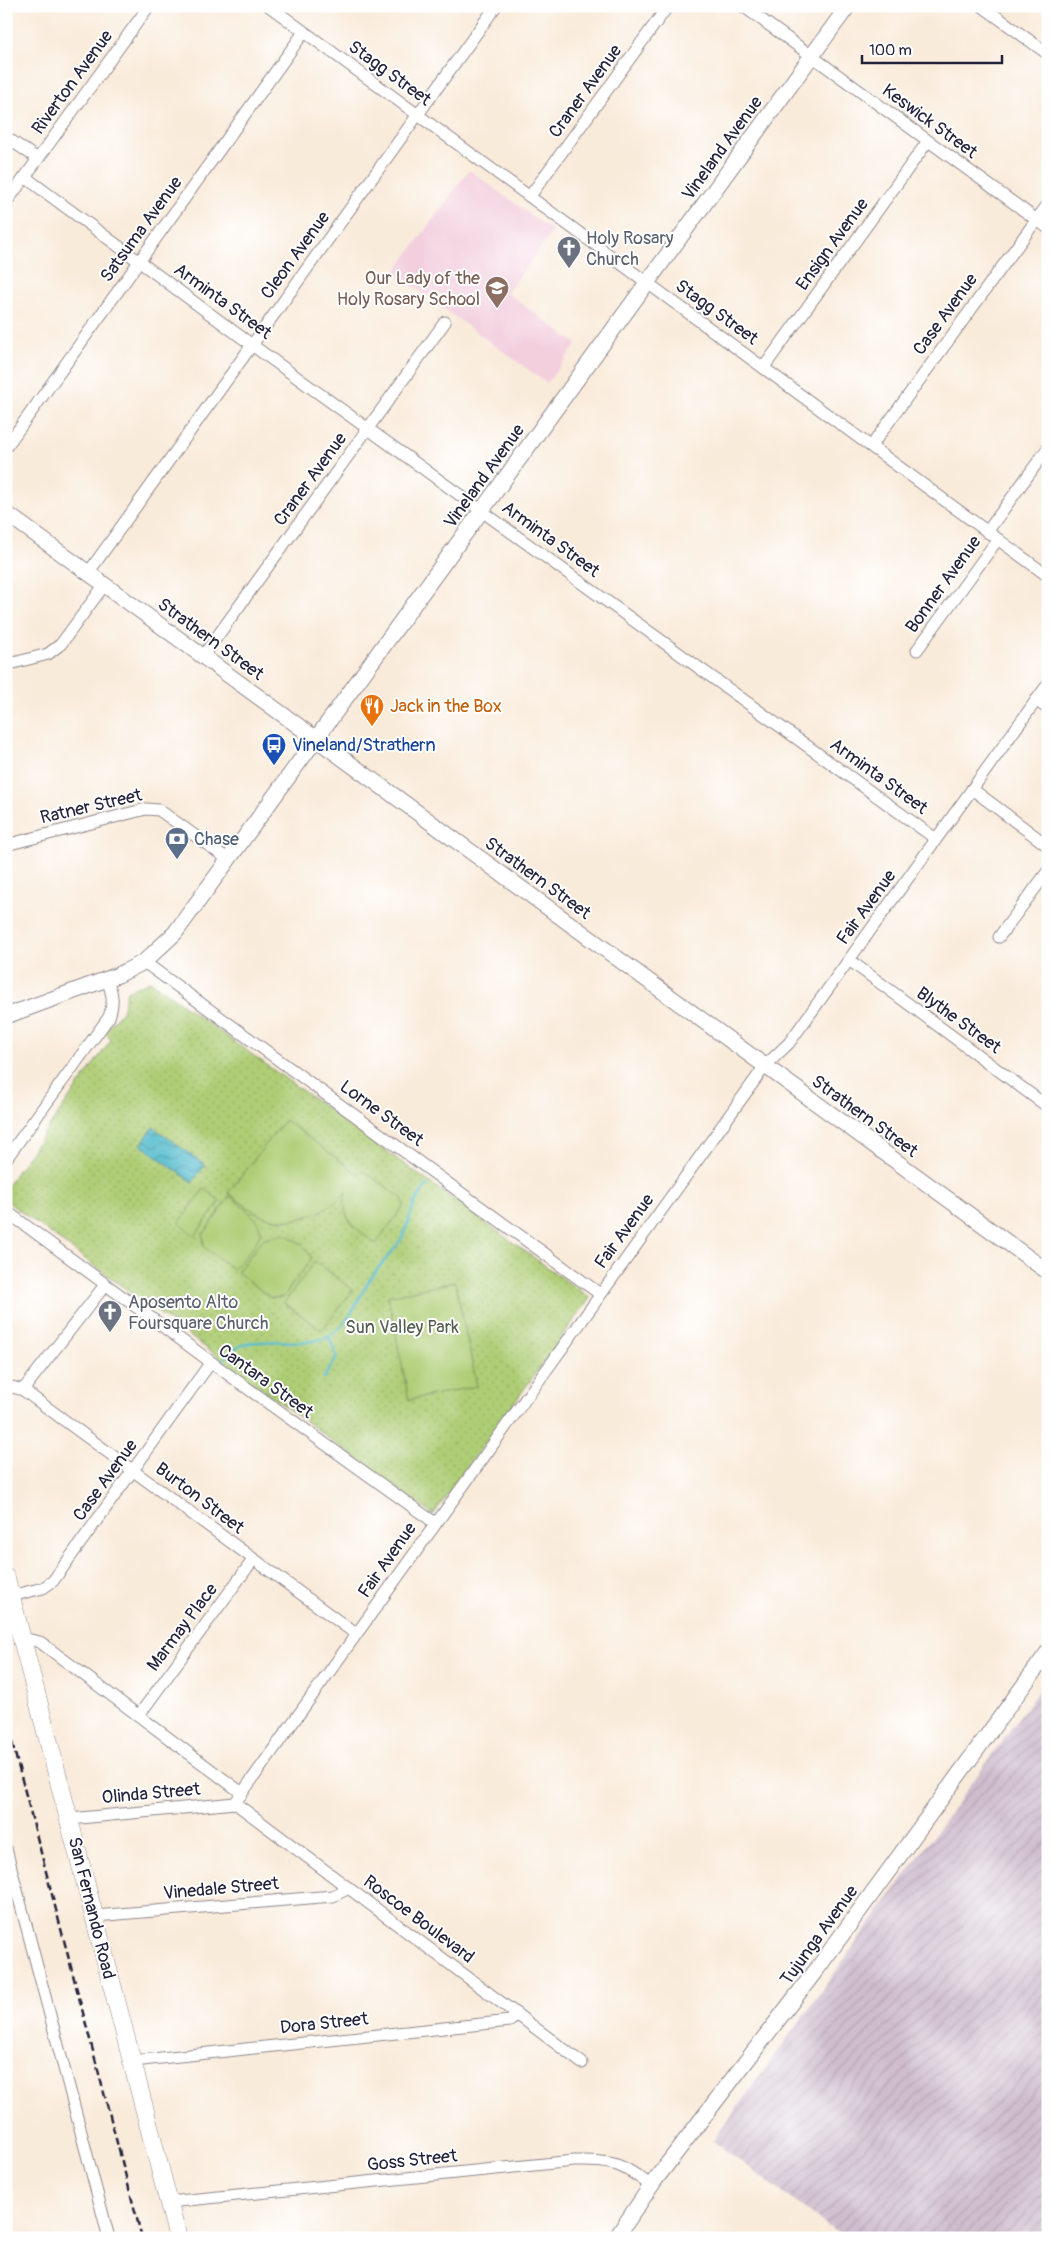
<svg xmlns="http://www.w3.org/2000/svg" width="1054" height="2244" font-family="Pangolin,sans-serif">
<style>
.built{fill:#f3cfde}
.industrial{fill:url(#industrial-furrows)}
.grass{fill:url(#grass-dots);stroke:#687858}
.garden{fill:#aecd74;stroke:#687858}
.water{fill:url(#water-waves);stroke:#386e84}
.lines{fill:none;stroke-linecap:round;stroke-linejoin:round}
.stream{stroke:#4fbacc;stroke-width:2.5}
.street-casing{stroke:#8e868a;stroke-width:13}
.secondary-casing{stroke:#8e868a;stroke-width:17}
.primary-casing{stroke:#8e868a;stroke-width:19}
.street{stroke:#fff;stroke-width:11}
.secondary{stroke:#fff;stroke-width:15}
.primary{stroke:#fff;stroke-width:18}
.rail{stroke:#22223b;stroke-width:2.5;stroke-dasharray:8 4;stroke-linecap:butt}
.labels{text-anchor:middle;stroke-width:4;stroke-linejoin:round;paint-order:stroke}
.street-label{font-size:18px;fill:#22223b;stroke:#fff}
.worship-label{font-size:18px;fill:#5b616d;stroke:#fff;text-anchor:start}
.education-label{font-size:18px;fill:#785e54;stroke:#fff;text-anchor:end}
.food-label{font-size:18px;fill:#c56008;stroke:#fff;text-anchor:start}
.transit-label{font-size:18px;fill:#164399;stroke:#fff;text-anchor:start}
.service-label{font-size:18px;fill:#4e5e75;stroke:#fff;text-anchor:start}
.park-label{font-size:18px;fill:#535e4f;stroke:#fff}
</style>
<defs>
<pattern id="industrial-furrows" width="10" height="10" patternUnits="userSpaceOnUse" patternTransform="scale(1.25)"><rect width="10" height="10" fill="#cfbdce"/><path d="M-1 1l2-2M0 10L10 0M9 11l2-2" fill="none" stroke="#b1a2b2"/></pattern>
<pattern id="grass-dots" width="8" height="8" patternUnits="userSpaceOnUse" patternTransform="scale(1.25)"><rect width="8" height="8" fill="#aecd74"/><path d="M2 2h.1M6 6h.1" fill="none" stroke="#95b065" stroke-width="1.8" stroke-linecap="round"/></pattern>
<pattern id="water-waves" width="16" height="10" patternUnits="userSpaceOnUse" patternTransform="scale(1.25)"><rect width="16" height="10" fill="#4fbacc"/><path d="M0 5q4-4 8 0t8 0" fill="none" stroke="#4197a7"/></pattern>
</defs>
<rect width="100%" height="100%" fill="#fff"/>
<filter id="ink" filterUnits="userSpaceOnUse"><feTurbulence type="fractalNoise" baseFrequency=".02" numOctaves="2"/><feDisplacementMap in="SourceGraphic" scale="10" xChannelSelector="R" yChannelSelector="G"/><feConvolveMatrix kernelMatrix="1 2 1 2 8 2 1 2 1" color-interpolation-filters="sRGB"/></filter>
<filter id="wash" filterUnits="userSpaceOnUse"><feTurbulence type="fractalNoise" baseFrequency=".0096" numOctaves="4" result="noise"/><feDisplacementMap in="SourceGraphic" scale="20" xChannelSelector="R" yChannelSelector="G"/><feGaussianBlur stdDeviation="1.12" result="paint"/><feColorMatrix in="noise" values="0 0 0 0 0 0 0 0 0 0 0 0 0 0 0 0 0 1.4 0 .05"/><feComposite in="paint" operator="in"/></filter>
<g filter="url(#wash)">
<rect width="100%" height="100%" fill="#f9ebda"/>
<path class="built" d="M 469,170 L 553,231 L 507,293 L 577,344 L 547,383 L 394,273 Z"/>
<path class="industrial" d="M 1042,1686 L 1048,1690 L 1048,2238 L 844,2238 L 713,2141 Z"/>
<path class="grass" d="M 150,981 L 590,1298 L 433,1515 L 9,1203 L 6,1197 L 6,1187 L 111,1040 L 105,1031 L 122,1011 L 127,991 Z"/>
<g class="garden">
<path d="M 285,1120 L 358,1174 L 362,1170 L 402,1198 L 404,1205 L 376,1244 C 356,1228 339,1219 346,1192 C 325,1214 291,1228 261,1215 C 250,1210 239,1200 228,1193 Z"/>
<path d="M 204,1189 L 220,1201 L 195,1236 L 179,1223 Z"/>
<path d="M 230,1196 C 272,1229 267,1233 233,1269 L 204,1247 L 203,1235 Z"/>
<path d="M 285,1234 L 302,1244 L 312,1258 L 283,1297 L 271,1298 L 237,1272 L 264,1238 Z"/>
<path d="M 315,1261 L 353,1290 L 322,1330 L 284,1303 Z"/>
<path d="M 455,1282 L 477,1386 L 409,1400 L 388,1296 Z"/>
</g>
<path class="water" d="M 153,1127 L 205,1165 L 192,1182 L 141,1145 Z"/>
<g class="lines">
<g class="stream">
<path d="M 223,1360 C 246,1325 304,1354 333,1334 C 350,1323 358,1298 369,1281 C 379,1265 394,1252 403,1236 C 408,1227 409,1216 413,1207 C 416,1199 422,1192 427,1185"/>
<path d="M 324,1378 L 337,1357 L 329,1337"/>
</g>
</g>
</g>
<g filter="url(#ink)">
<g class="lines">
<defs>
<g id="street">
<path d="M 269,6 L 1048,576"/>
<path d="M 743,6 L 1048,228"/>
<path d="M 982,6 L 1048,54"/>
<path d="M 6,137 L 38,159"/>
<path d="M 25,177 L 252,345 L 936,839"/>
<path d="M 530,196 L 668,6"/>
<path d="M 6,203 L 149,6"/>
<path d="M 764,367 L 928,141"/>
<path d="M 872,445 L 1048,204"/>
<path d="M 6,447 L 304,32"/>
<path d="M 987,532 L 1048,448"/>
<path d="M 88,573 L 496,6"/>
<path d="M 917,650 L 998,539"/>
<path d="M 203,656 L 445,322"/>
<path d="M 6,665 L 48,654 L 61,644 L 105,584"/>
<path d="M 1036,700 L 1048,709"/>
<path d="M 972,789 L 1048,846"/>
<path d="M 6,845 L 146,809 L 159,810 L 229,860"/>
<path d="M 999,937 L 1048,871"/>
<path d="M 849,960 L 1048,1107"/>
<path d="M 144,962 L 600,1294"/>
<path d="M 6,1159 L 109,1017 C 114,1002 113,994 107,980"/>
<path d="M 6,1211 L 211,1362 L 435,1523"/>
<path d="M 6,1389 L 12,1387 L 23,1390 L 105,1285"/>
<path d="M 23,1390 L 356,1634"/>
<path d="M 11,1596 L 43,1588 L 53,1581 L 211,1362"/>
<path d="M 22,1638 L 40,1642 L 242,1793"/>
<path d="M 139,1715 L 253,1560"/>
<path d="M 235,1803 L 765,1066 L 789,1043 L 1048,684"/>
<path d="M 235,1803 L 582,2063"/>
<path d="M 70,1819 L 235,1803"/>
<path d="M 6,1849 L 109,2238"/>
<path d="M 95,1916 L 333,1896 L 349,1888"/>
<path d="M 133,2061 L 510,2021 L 517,2014"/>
<path d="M 169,2202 L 574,2161 C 611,2160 622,2163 651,2186"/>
</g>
<g id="secondary">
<path d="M 6,513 L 1048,1272"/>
<path d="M 6,1016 L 118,975 L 144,962 L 175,933 L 848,6"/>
<path d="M 616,2238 L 655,2180 L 817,1969 L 1048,1652"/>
</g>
<path id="primary" d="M 6,1578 L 178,2238"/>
</defs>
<use href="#street" class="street-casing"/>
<use href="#secondary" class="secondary-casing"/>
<use href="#primary" class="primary-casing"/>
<use href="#street" class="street"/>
<use href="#secondary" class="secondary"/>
<use href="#primary" class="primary"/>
<path class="rail" d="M 6,1719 L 142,2238"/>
</g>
</g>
<defs>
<symbol id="church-pin" viewBox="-11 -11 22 30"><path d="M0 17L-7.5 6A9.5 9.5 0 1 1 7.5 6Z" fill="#6b7280" stroke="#fff"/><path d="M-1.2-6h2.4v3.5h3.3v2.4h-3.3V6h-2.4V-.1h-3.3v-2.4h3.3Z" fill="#fff"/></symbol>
<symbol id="school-pin" viewBox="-11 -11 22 30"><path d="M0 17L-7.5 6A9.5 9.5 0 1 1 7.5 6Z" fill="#8d6e63" stroke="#fff"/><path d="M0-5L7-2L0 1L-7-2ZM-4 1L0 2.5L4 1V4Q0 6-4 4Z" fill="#fff"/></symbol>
<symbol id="restaurant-pin" viewBox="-11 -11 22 30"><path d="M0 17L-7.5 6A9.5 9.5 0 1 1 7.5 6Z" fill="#e8710a" stroke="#fff"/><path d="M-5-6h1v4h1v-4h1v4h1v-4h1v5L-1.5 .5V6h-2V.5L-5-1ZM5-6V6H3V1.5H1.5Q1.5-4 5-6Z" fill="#fff"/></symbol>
<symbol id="bus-pin" viewBox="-11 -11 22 30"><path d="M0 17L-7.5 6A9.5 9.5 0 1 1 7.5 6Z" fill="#1a4fb4" stroke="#fff"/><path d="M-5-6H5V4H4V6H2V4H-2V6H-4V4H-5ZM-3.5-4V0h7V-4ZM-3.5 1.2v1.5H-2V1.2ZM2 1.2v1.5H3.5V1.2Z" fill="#fff"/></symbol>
<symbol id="bank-pin" viewBox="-11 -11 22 30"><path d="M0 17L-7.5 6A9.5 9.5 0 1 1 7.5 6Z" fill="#5c6f8a" stroke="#fff"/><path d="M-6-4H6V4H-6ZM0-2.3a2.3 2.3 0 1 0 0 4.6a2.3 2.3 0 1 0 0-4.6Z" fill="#fff"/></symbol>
</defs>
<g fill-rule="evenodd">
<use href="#church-pin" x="555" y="234" width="28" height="38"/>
<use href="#school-pin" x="483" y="274" width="28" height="38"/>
<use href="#restaurant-pin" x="358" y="692" width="28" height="38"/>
<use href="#bus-pin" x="260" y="731" width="28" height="38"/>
<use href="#bank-pin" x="163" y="825" width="28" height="38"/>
<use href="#church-pin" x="96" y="1298" width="28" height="38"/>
</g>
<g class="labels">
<g class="street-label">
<text transform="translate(390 73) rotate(36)" y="6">Stagg Street</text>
<text transform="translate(72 82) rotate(-54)" y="6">Riverton Avenue</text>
<text transform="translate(585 91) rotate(-54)" y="6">Craner Avenue</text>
<text transform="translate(930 121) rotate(36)" y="6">Keswick Street</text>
<text transform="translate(722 148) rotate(-54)" y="6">Vineland Avenue</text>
<text transform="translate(141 229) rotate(-54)" y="6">Satsuma Avenue</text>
<text transform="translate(832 244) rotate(-54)" y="6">Ensign Avenue</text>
<text transform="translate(295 255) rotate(-54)" y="6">Cleon Avenue</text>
<text transform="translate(223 301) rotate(36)" y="6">Arminta Street</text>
<text transform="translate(717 312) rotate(36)" y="6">Stagg Street</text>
<text transform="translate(945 314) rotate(-54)" y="6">Case Avenue</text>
<text transform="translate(484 476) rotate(-54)" y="6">Vineland Avenue</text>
<text transform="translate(310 479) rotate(-54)" y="6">Craner Avenue</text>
<text transform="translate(551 539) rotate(36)" y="6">Arminta Street</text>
<text transform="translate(943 584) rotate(-54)" y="6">Bonner Avenue</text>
<text transform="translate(211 639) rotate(36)" y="6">Strathern Street</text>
<text transform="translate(879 776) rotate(36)" y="6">Arminta Street</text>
<text transform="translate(91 806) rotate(-13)" y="6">Ratner Street</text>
<text transform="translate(538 878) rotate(36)" y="6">Strathern Street</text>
<text transform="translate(866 907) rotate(-54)" y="6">Fair Avenue</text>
<text transform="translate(959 1020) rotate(36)" y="6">Blythe Street</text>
<text transform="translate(382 1113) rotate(36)" y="6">Lorne Street</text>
<text transform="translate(865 1116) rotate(36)" y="6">Strathern Street</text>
<text transform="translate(624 1231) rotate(-54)" y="6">Fair Avenue</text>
<text transform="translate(266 1381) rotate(36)" y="6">Cantara Street</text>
<text transform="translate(105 1480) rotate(-54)" y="6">Case Avenue</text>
<text transform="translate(200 1498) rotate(37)" y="6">Burton Street</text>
<text transform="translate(387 1560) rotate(-55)" y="6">Fair Avenue</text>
<text transform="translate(182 1627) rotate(-53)" y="6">Marmay Place</text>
<text transform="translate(151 1793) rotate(-5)" y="6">Olinda Street</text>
<text transform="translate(221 1888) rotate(-5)" y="6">Vinedale Street</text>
<text transform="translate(92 1908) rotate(76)" y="6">San Fernando Road</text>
<text transform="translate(419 1919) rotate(37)" y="6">Roscoe Boulevard</text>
<text transform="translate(819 1935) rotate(-54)" y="6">Tujunga Avenue</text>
<text transform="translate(324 2023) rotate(-6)" y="6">Dora Street</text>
<text transform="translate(412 2160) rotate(-6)" y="6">Goss Street</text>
</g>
<g class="worship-label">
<text x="586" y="244">Holy Rosary<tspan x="586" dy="21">Church</tspan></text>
<text x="128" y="1308">Aposento Alto<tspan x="128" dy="21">Foursquare Church</tspan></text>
</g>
<g class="education-label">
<text x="480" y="284">Our Lady of the<tspan x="480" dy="21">Holy Rosary School</tspan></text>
</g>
<g class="food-label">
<text x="390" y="712">Jack in the Box</text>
</g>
<g class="transit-label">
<text x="292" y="751">Vineland/Strathern</text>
</g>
<g class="service-label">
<text x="194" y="845">Chase</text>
</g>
<g class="park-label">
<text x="402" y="1333">Sun Valley Park</text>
</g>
</g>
<rect width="1054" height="2244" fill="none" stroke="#fff" stroke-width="25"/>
<path d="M862 55v8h140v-8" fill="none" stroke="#22223b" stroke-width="2.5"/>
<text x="869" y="55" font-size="15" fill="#22223b" stroke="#ffffff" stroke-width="4" paint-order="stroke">100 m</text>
</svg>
